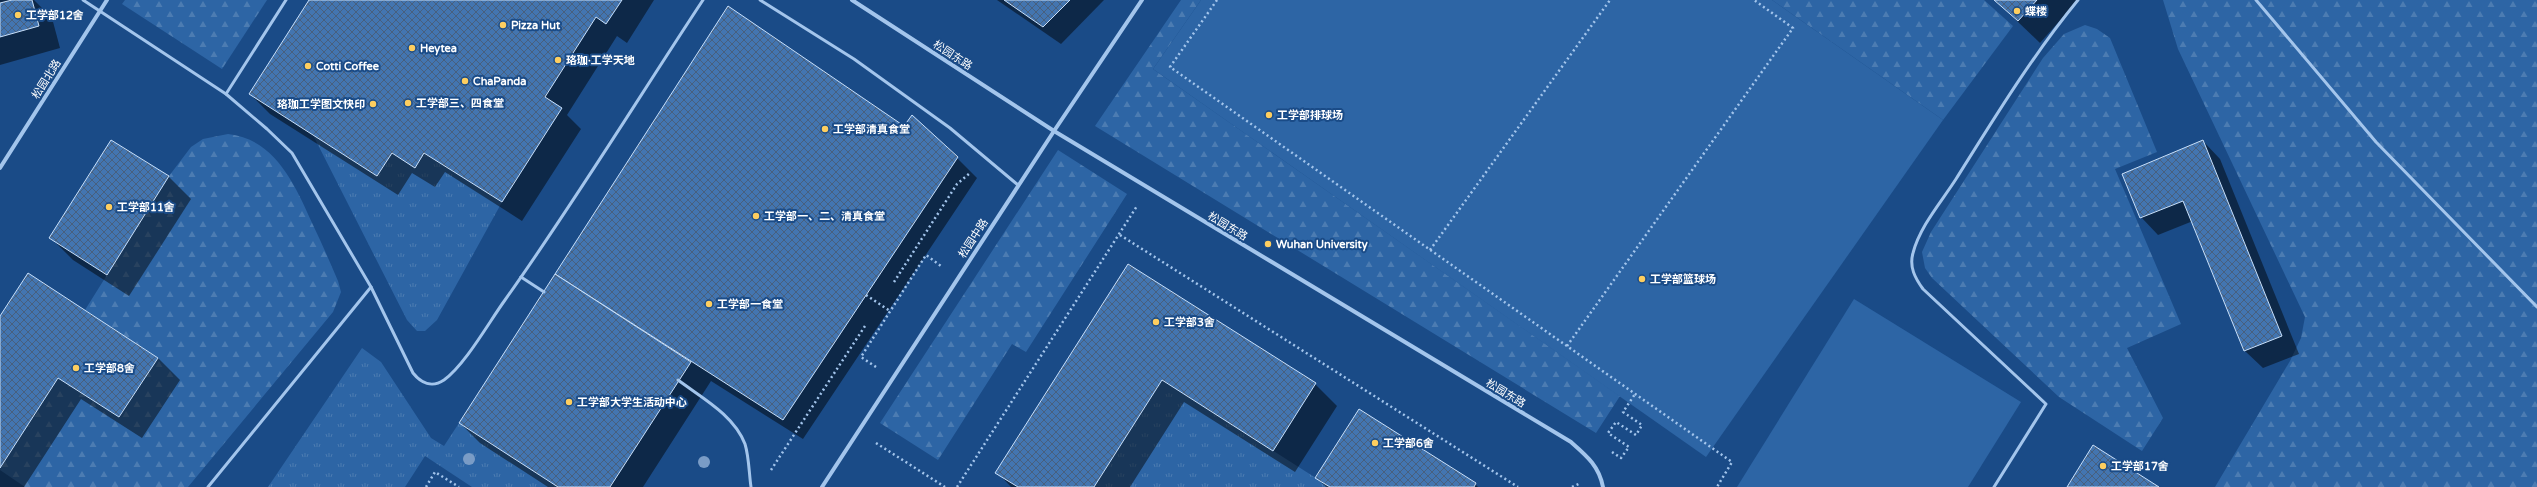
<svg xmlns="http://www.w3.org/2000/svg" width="2537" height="487" font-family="'Varela Round','Noto Sans SC',sans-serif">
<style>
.grass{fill:url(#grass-tufts)}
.forest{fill:url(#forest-firs)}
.pitch{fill:#2d65a5}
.shadow{fill:#0007}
.building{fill:url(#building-cross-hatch);stroke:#c8dff9}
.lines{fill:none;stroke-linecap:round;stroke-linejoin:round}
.path{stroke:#a3c5ec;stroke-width:2.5;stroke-dasharray:2 3;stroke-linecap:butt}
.lane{stroke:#a3c5ec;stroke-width:3}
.street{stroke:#a3c5ec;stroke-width:4}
.tree{fill:#7a9cc6}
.poi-dot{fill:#fece5f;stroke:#1a4b87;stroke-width:1.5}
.labels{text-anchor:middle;stroke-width:4;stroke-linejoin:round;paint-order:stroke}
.poi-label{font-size:11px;font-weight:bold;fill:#fff;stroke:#1a4b87;text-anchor:start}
.street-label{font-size:11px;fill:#fff;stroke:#1a4b87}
</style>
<defs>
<pattern id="grass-tufts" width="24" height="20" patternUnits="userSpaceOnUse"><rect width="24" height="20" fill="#2d65a5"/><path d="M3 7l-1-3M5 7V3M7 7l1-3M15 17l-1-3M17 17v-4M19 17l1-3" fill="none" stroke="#4c7cb2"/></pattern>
<pattern id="forest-firs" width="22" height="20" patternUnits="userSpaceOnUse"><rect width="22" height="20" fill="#2d65a5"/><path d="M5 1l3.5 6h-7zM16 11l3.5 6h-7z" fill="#4c7cb2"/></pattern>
<pattern id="building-cross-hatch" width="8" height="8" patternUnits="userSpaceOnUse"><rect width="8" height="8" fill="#4375b0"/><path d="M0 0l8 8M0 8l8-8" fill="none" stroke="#48607e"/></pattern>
</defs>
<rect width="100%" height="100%" fill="#1a4b87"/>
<g class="grass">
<path d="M 313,135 L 392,153 L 415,168 L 424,153 L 502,202 L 437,320 L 425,331 L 417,331 L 407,320 Z"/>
<path d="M 362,348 L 381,362 L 431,438 L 444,446 L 459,423 L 558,487 L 472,487 L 425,456 L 405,487 L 268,487 Z"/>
<path d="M 1162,380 L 1330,487 L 1094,487 Z"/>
</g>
<g class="forest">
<path d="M 125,0 L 267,0 L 222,69 L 122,4 Z"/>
<path d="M 1181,0 L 1201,0 L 1153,69 L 1620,396 L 1596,433 L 1095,126 Z"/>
<path d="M 1772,0 L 1984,0 L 2013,26 L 1943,120 Z"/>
<path d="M 2163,0 L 2537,0 L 2537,487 L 2215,487 L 2290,361 L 2301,338 L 2305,317 L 2178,49 Z"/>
<path d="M 2085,25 L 2097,29 L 2110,38 L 2157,152 L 2115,169 L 2181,324 L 2127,348 L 2163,418 L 2142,451 L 2059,397 L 1932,278 L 1925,268 L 1922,252 L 1931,232 L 2043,58 L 2064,34 Z"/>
<path d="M 228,134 C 276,139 296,187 313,225 C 322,244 330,262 338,281 L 341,292 L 333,312 L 188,487 L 25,487 L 0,470 L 0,468 L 58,378 L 120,417 L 158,358 L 85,310 L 169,176 L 191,147 L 203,139 Z"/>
<path d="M 1058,150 L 1127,194 L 1026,352 L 1012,344 L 938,460 L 880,423 Z"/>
</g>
<g class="pitch">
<path d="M 1201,0 L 1772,0 L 1943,120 L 1706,457 L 1153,69 Z"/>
<path d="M 1854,299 L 2021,402 L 1968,487 L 1737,487 Z"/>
</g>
<g class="shadow">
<path d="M 0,0 L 34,0 L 52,18 L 60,48 L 0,65 Z"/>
<path d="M 310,0 L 654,0 L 627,43 L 617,36 L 567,115 L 581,129 L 522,221 L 445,172 L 435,187 L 412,173 L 398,195 L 270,114 L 250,94 Z"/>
<path d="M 997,0 L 1104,0 L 1061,44 Z"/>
<path d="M 1995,0 L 2078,0 L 2040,43 Z"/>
<path d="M 729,8 L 905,127 L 957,158 L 977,178 L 803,439 L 711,381 L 643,487 L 548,487 L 480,443 L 460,423 Z"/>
<path d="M 112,141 L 169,177 L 191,199 L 129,296 L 73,260 L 51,238 Z"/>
<path d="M 2203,141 L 2220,159 L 2299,354 L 2263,368 L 2245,351 L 2193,221 L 2158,235 L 2141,217 Z"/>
<path d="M 1129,265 L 1315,384 L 1337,406 L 1295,472 L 1184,402 L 1130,487 L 1011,487 L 997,472 Z"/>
<path d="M 28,275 L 158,358 L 180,380 L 142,438 L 81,399 L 24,487 L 0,487 L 0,318 Z"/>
<path d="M 1359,410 L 1475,484 L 1478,487 L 1326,487 L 1317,478 Z"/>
</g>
<g class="building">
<path d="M 12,0 L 32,0 L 39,26 L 0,37 L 0,3 Z"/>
<path d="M 309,0 L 622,0 L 606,24 L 596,17 L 545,97 L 562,108 L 502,202 L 424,153 L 415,168 L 392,153 L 377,176 L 249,94 Z"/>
<path d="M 1004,0 L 1070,0 L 1043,27 Z"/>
<path d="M 1994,0 L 2037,0 L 2018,21 Z"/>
<path d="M 728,6 L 904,126 L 912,115 L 958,157 L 783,420 L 555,274 Z"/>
<path d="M 111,140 L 169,176 L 107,275 L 49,238 Z"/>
<path d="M 2203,140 L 2282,336 L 2244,351 L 2183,201 L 2140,218 L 2122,174 Z"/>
<path d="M 1128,264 L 1316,383 L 1273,451 L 1162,380 L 1094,487 L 1018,487 L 995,473 Z"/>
<path d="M 28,273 L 158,358 L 119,417 L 58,378 L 0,468 L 0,316 Z"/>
<path d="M 555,274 L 691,362 L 610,487 L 558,487 L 459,423 Z"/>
<path d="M 1359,409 L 1476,483 L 1474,487 L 1330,487 L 1315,478 Z"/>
<path d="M 2093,445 L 2159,487 L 2067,487 Z"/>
</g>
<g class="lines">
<g class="path">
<path d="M 1217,0 L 1170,67 L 1732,462 L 1717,487"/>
<path d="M 1120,235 L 1518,487"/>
<path d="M 1430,250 L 1610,0"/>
<path d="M 894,282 L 957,184 L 970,173"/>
<path d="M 866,295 L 890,311"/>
<path d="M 1567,346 L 1793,28 L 1754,0"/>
<path d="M 876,367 L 861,357 L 926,255 L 941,266"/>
<path d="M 876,443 L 945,487"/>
<path d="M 1612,452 L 1621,458 L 1629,447 L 1608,433 L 1616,422 L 1636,435 L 1642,425 L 1623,412 L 1635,394"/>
<path d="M 771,470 L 865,326"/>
<path d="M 426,487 L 435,472 L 459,487"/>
<path d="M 957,487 L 1137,206"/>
<path d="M 1572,487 L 1581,483"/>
</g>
<g class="lane">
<path d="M 83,0 L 226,94 L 267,129 L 292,153 L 371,287 L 413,373 C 421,383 432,388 444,380 C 465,365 489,322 505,300 C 574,203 637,100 703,0"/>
<path d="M 760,0 L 854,59 L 950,128 L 1018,185"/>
<path d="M 2256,0 L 2376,142 L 2537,307"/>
<path d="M 226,94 L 286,0"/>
<path d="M 521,277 L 544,292"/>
<path d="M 678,380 C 702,398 734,415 745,444 C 749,457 749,473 751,487"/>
<path d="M 208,487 L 371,287"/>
<path d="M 1994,487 L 2046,404 L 1923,289 C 1915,278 1909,267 1913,253 C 1920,226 1942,201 1956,179 C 1995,117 2032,56 2078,0"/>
</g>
<g class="street">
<path d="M 852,0 L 1054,131 L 1571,442 C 1587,456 1599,466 1603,487"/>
<path d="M 0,168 L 107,0"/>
<path d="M 822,487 L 1054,131 L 1142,0"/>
</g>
</g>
<g class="tree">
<circle cx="469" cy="459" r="6"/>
<circle cx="704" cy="462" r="6"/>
</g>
<g class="poi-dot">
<circle cx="2017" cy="11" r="4"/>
<circle cx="18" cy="15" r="4"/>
<circle cx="503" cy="25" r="4"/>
<circle cx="412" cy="48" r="4"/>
<circle cx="558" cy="60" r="4"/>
<circle cx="308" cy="66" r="4"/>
<circle cx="465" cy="81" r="4"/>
<circle cx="408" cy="103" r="4"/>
<circle cx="373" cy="104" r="4"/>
<circle cx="1269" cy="115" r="4"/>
<circle cx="825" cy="129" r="4"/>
<circle cx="109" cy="207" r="4"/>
<circle cx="756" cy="216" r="4"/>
<circle cx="1268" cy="244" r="4"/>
<circle cx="1642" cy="279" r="4"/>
<circle cx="709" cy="304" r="4"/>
<circle cx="1156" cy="322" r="4"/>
<circle cx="76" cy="368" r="4"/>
<circle cx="569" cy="402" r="4"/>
<circle cx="1375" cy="443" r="4"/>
<circle cx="2103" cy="466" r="4"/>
</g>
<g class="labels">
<g class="poi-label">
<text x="2025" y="15">蝶楼</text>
<text x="26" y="19">工学部12舍</text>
<text x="511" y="29">Pizza Hut</text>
<text x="420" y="52">Heytea</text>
<text x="566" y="64">珞珈·工学天地</text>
<text x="316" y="70">Cotti Coffee</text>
<text x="473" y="85">ChaPanda</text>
<text x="416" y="107">工学部三、四食堂</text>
<text x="365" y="108" text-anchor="end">珞珈工学图文快印</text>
<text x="1277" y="119">工学部排球场</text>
<text x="833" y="133">工学部清真食堂</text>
<text x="117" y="211">工学部11舍</text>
<text x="764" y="220">工学部一、二、清真食堂</text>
<text x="1276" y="248">Wuhan University</text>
<text x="1650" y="283">工学部篮球场</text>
<text x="717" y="308">工学部一食堂</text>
<text x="1164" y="326">工学部3舍</text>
<text x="84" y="372">工学部8舍</text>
<text x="577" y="406">工学部大学生活动中心</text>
<text x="1383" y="447">工学部6舍</text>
<text x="2111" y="470">工学部17舍</text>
</g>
<g class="street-label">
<text transform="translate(953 55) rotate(33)" y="4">松园东路</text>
<text transform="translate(46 79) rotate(-58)" y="4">松园北路</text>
<text transform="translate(1228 226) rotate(31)" y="4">松园东路</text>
<text transform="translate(973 238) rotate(-57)" y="4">松园中路</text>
<text transform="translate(1506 393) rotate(31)" y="4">松园东路</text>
</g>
</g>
</svg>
